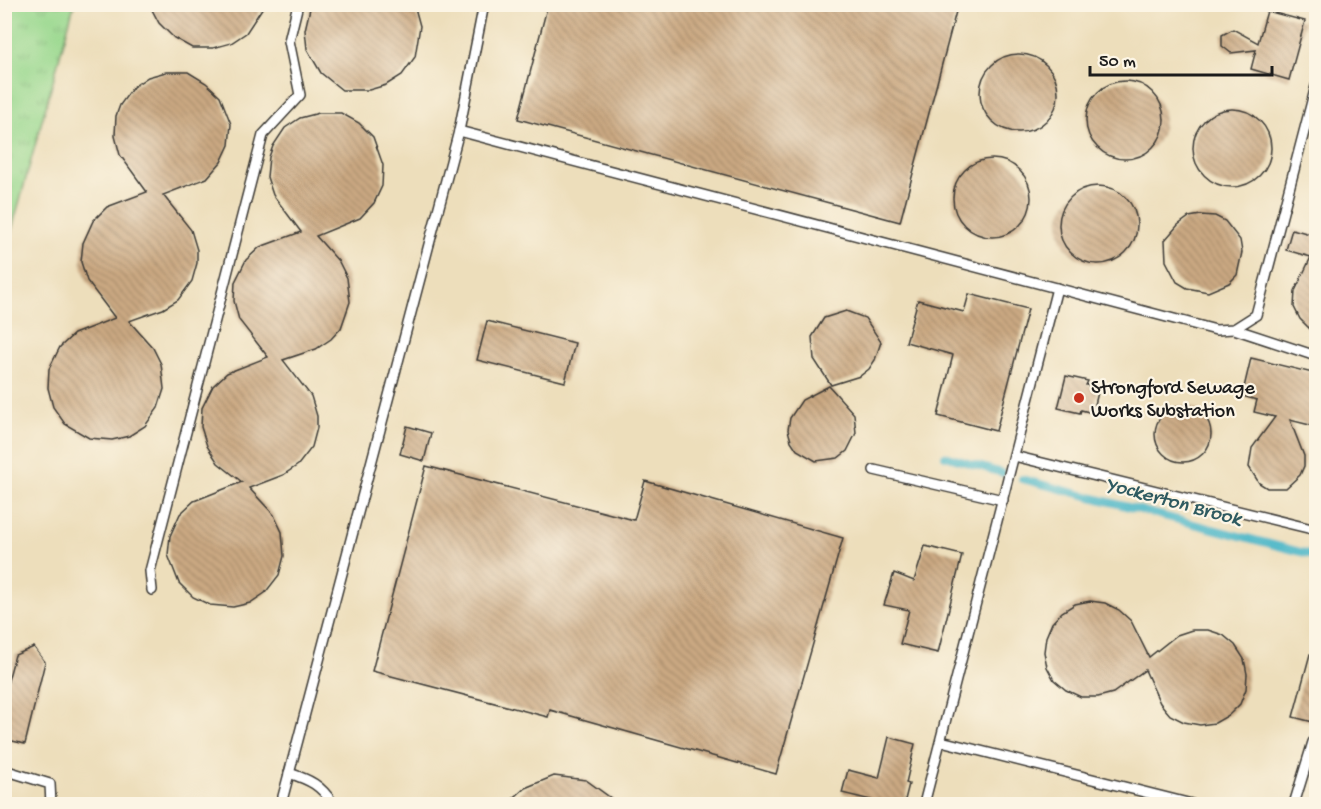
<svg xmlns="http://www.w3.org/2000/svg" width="1321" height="809" font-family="'Gochi Hand',sans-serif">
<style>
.grass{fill:url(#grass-tufts);stroke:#5a7a55;stroke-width:1.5}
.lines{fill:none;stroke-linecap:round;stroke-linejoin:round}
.stream{stroke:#4ab6c7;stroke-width:8}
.building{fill:url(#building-back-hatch)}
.service-casing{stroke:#3b3934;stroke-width:12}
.service{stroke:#fff;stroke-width:9}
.poi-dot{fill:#c8321e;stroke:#fcf5e5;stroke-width:2}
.labels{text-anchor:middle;stroke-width:4.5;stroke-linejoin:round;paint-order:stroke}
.poi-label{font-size:20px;fill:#1c1c1c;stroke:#fcf5e5;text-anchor:start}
.water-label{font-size:21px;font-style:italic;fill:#2e5a60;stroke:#fcf5e5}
</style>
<defs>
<pattern id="grass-tufts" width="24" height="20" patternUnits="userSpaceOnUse" patternTransform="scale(1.5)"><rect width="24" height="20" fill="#99d88e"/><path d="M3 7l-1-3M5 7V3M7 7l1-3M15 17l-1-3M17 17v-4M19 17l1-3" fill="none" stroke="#83b97a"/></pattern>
<pattern id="building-back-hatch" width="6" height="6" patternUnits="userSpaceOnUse" patternTransform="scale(1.5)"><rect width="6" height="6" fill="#cba982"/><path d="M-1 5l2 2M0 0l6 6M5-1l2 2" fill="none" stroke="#a4896a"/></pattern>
</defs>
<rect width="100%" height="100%" fill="#fcf5e5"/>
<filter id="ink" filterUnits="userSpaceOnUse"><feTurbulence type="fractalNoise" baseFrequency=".0167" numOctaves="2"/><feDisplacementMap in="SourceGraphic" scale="12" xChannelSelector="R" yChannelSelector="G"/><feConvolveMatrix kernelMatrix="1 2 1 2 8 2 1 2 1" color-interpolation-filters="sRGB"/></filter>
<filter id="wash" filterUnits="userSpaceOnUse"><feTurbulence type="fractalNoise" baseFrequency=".008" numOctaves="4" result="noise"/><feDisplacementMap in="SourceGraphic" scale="24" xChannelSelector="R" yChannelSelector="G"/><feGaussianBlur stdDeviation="1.35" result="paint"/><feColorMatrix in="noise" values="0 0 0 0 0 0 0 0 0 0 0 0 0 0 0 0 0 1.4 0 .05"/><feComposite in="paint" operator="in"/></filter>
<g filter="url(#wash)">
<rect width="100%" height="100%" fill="#eddebb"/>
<path class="grass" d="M 5,4 L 74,5 L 5,254 L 4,5 Z"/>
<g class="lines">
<g class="stream">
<path d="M 945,456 L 1002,473"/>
<path d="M 1022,479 L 1316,556"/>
</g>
</g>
<g id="blocks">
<g class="building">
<path d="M 149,4 L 265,4 L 246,33 L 231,43 L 213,48 L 192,48 L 174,38 L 159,23 Z"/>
<path d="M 311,4 L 414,4 L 420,26 L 415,57 L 402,75 L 386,85 L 369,90 L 342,90 L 321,73 L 307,49 L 305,30 Z"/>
<path d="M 548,4 L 958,4 L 900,222 L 518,119 Z"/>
<path d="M 1267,11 L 1305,21 L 1289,80 L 1251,69 L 1256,50 L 1231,53 L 1222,46 L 1222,35 L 1233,29 L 1258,43 Z"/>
<circle cx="1019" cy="93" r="39"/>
<path d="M 166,72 L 188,72 L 206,83 L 220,96 L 231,124 L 229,145 L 221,162 L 207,178 L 163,195 L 191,230 L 197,250 L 197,263 L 192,281 L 178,300 L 163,309 L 129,321 L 153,348 L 161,364 L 164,389 L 158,408 L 145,426 L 129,436 L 112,440 L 89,438 L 65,424 L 53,407 L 48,388 L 49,369 L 60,347 L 74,334 L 115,318 L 87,281 L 81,262 L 83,243 L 93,221 L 107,207 L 147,192 L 120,155 L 115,136 L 116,116 L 120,105 L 133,87 L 148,77 Z"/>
<circle cx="1125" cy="120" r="39"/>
<circle cx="1232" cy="148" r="39"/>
<path d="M 319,113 L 341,113 L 359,123 L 373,137 L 383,165 L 382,186 L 374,203 L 360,218 L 316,236 L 339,262 L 347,278 L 350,302 L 341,328 L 331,339 L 316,349 L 283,360 L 311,396 L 317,416 L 317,428 L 312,447 L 298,465 L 283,475 L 249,488 L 274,515 L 282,532 L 284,556 L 279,575 L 265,593 L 250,603 L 233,607 L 210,605 L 193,597 L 179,583 L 168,555 L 170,536 L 180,514 L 194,501 L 242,482 L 218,463 L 207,446 L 201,427 L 202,408 L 213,386 L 227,373 L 268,357 L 239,320 L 234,301 L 235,282 L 246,260 L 260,247 L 301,232 L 273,195 L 267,177 L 269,157 L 273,146 L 285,128 L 300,118 Z"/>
<circle cx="992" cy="198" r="39"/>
<circle cx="1098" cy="225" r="39"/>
<path d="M 1201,215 L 1215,216 L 1225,221 L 1240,240 L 1242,252 L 1237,275 L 1229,283 L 1208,292 L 1187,288 L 1177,282 L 1166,261 L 1165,240 L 1178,225 L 1189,217 Z"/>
<path d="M 1292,229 L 1317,236 L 1317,336 L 1300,319 L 1294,307 L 1295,291 L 1311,257 L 1286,250 Z"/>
<path d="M 969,294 L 1028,309 L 996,431 L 938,416 L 953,355 L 906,342 L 918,300 L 964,312 Z"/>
<path d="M 846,311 L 865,318 L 881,342 L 875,360 L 869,369 L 860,376 L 831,385 L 814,359 L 812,337 L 824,318 Z"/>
<path d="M 487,321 L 575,343 L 565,382 L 477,360 Z"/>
<path d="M 1251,358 L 1317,374 L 1317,415 L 1314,426 L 1290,420 L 1304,456 L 1304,466 L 1300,475 L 1286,488 L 1267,488 L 1259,483 L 1249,467 L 1252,448 L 1275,417 L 1254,412 L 1257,400 L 1242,396 Z"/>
<path d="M 1066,376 L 1088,381 L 1086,385 L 1099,388 L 1093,413 L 1081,410 L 1080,413 L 1058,408 Z"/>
<path d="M 829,386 L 854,414 L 856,433 L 847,451 L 838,458 L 816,461 L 797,450 L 791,441 L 788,430 L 790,418 L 802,400 Z"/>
<circle cx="1183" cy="434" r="28"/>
<path d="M 407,426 L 431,433 L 424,461 L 400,454 Z"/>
<path d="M 426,466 L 634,520 L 645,481 L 843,538 L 776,774 L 550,710 L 548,717 L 372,671 Z"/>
<path d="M 925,546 L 962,555 L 938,653 L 900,644 L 909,610 L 884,605 L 894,573 L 914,581 Z"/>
<path d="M 1090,601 L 1105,603 L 1119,610 L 1131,621 L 1149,657 L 1177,635 L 1192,630 L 1208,630 L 1223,635 L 1235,645 L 1244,659 L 1247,674 L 1246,689 L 1240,704 L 1229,715 L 1215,723 L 1200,725 L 1184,722 L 1170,715 L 1160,703 L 1145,670 L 1113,693 L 1098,697 L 1081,697 L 1066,690 L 1054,680 L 1047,667 L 1044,652 L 1046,637 L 1052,623 L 1062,612 L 1075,604 Z"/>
<path d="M 34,647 L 45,662 L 25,744 L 4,739 L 4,695 L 15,655 Z"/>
<path d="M 1310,654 L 1317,655 L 1317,723 L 1293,717 Z"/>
<path d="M 889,737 L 915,744 L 906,783 L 909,784 L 904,804 L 870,804 L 871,800 L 842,793 L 848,770 L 879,778 Z"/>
<path d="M 554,776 L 586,780 L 619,804 L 507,804 L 525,788 Z"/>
</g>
</g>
</g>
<g filter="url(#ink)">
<use href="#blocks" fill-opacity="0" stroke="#3b3934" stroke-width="1.5"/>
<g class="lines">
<defs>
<g id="service">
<path d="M 459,131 L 1216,330 L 1234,329 L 1256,315 L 1316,86"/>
<path d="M 1234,329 L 1316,356"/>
<path d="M 1014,456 L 1316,530"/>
<path d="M 874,470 L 1003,500"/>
<path d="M 152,590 L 150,571 L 263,135 L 300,95 L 289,41 L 298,4"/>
<path d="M 941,741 L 1192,804"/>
<path d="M 4,770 L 50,784 L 51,804"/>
<path d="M 289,773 C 310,780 321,785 333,804"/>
<path d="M 281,804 L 459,131 L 484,4"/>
<path d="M 924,804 L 1057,288"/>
<path d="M 1294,804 L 1313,742"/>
</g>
</defs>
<use href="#service" class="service-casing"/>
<use href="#service" class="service"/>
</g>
</g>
<circle class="poi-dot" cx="1079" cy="398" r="6"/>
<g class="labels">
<g class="poi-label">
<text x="1091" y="393">Strongford Sewage<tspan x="1091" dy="23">Works Substation</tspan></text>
</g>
<g class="water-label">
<text transform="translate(1174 500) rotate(15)" y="7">Yockerton Brook</text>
</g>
</g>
<rect width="1321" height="809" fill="none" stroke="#fcf5e5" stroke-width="24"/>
<path d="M1090 66v9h182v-9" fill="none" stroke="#1c1c1c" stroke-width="3"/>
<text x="1099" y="66" font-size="18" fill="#1c1c1c" stroke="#fcf5e5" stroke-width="4.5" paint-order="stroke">50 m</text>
</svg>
